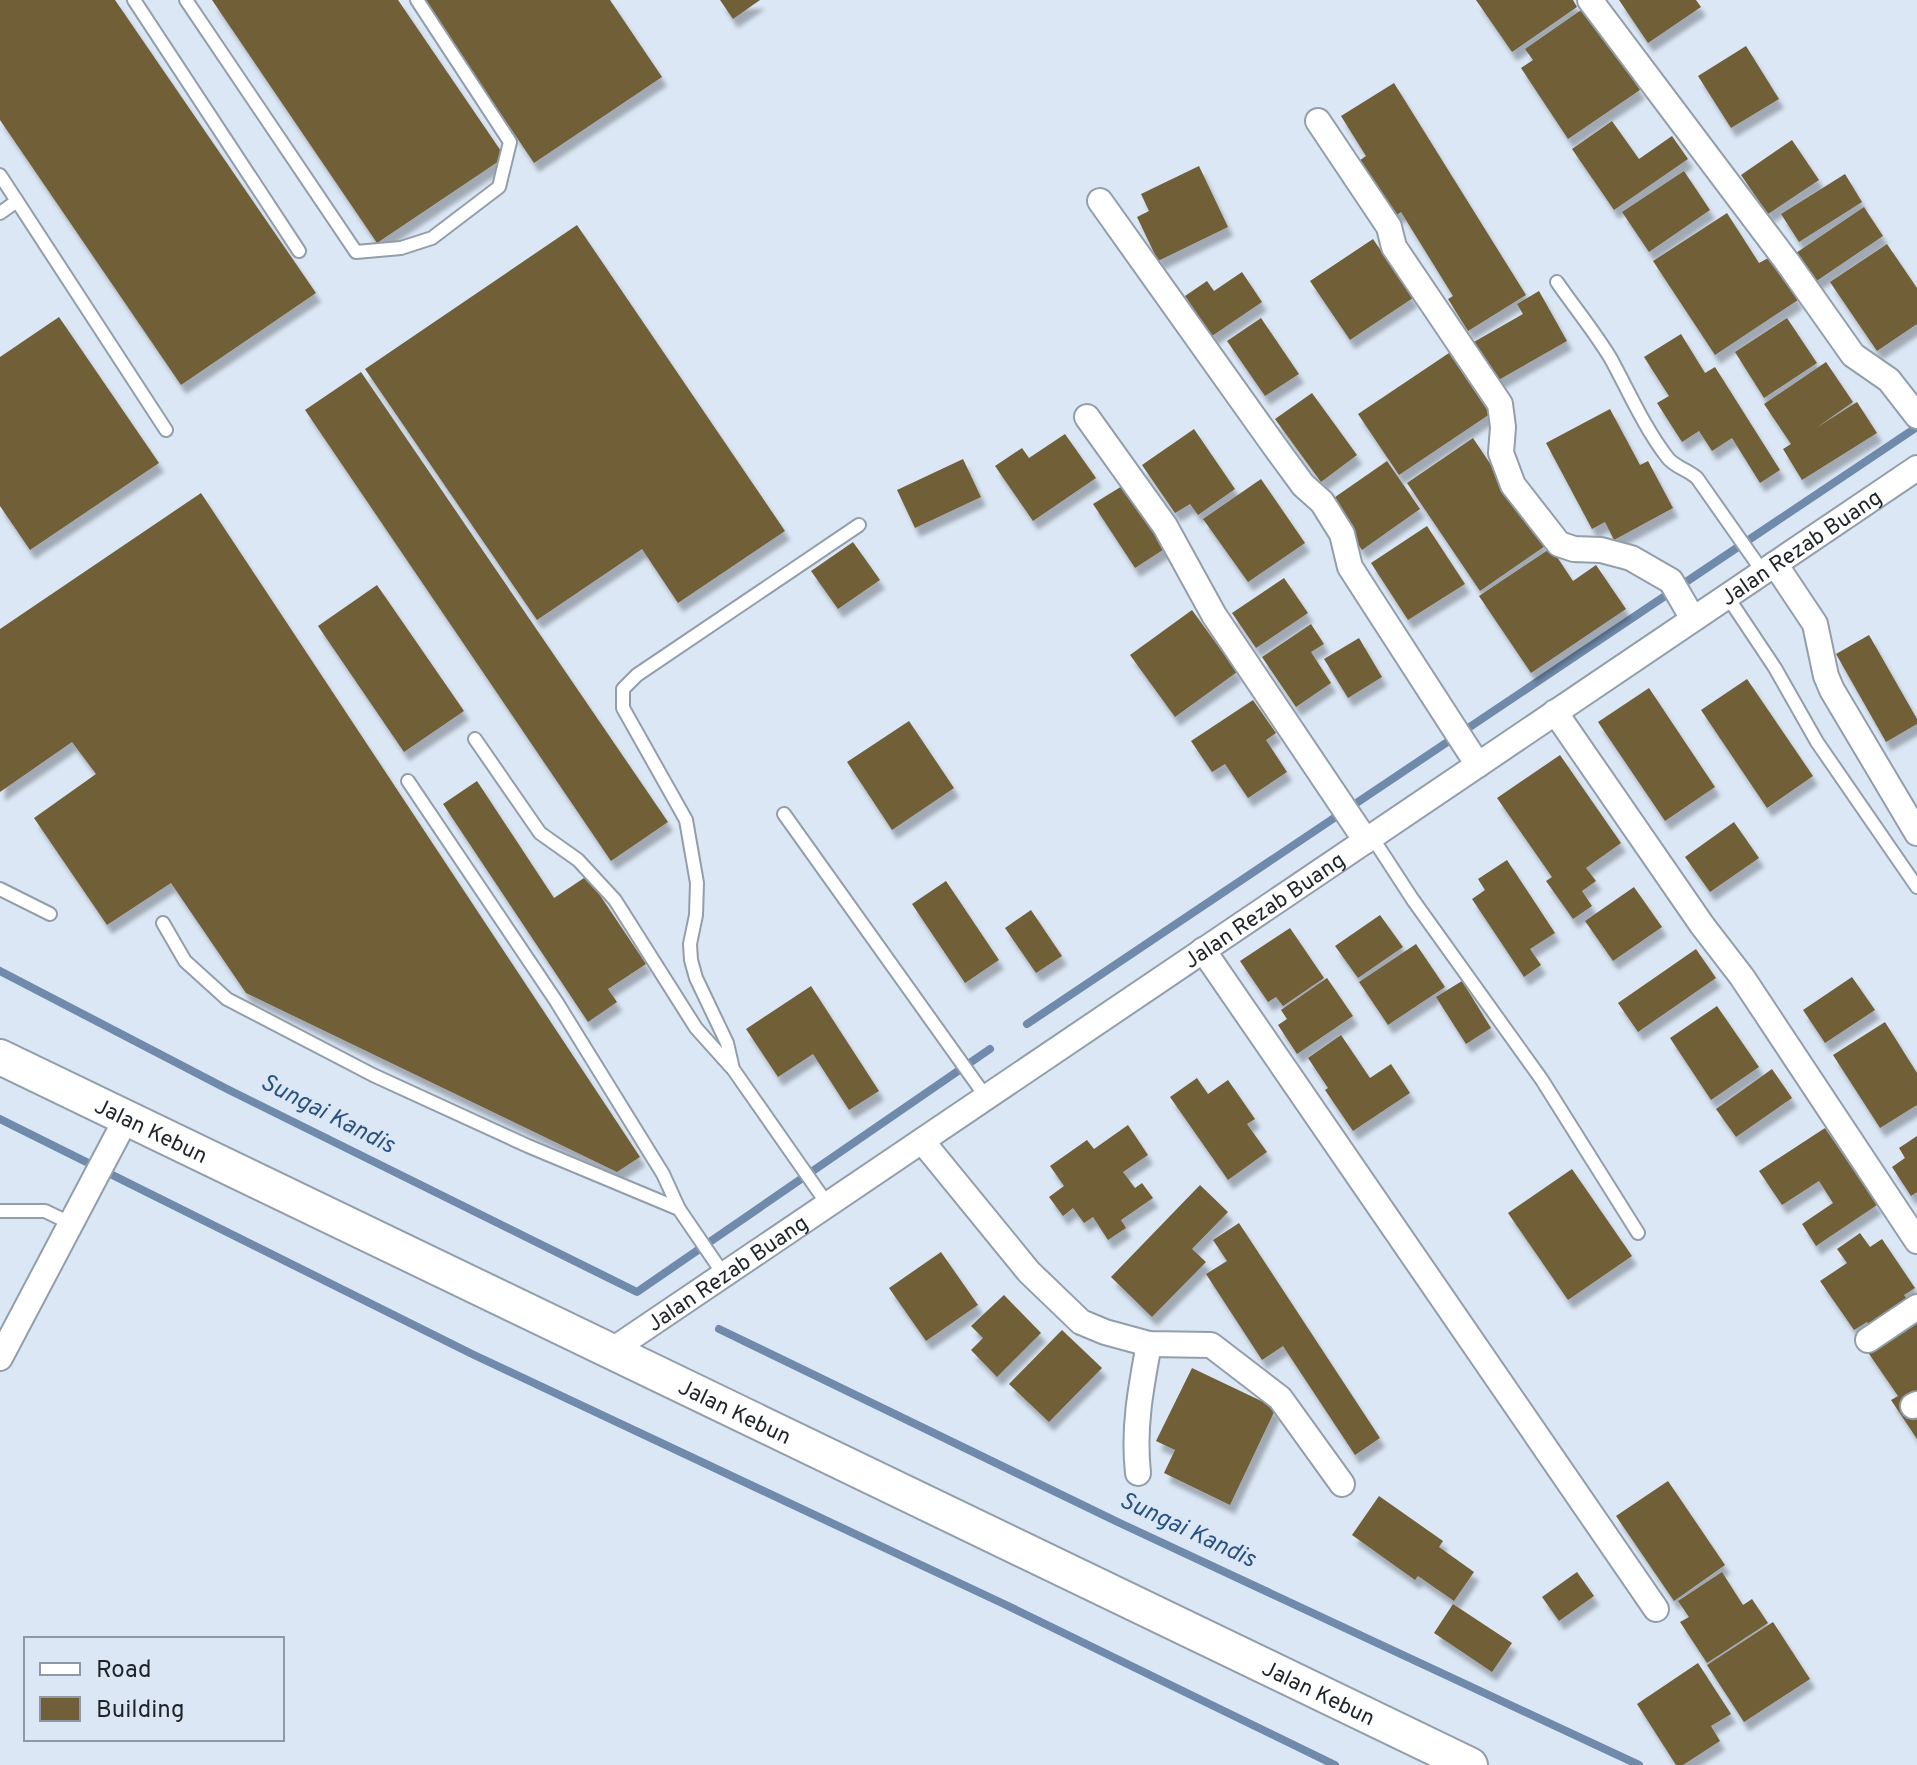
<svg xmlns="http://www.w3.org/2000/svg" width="1917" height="1765" font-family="Overpass,sans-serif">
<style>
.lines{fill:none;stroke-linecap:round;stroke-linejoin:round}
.stream{stroke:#6f8aab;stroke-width:8}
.building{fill:#715f39;filter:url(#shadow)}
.service-casing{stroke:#939eab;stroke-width:16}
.minor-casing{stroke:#939eab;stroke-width:28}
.secondary-casing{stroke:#939eab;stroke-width:38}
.service{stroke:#fff;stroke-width:12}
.minor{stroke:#fff;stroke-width:24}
.secondary{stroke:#fff;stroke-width:34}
.labels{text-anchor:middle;stroke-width:8;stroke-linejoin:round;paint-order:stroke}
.street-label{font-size:22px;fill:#1f2429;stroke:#dbe7f5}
.water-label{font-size:24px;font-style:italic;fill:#2a5280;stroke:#dbe7f5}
</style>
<defs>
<filter id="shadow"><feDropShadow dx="5" dy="9" stdDeviation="2" flood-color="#0004"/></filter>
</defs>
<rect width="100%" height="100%" fill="#dbe7f5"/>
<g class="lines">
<g class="stream">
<path d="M 0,971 L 227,1089 L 637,1292 L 990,1049"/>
<path d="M 1027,1024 L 1917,427"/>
<path d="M 0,1119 L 472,1354 L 1004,1604 L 1335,1765"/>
<path d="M 719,1329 L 1124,1525 L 1639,1765"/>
</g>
</g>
<g class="building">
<path d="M 0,0 L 115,0 L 316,293 L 181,385 L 0,120 Z"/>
<path d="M 212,0 L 398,0 L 505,157 L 377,243 Z"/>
<path d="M 424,0 L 610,0 L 662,77 L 534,163 Z"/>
<path d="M 720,0 L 760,0 L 733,19 Z"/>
<path d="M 1476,0 L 1573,0 L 1577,7 L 1512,52 Z"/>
<path d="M 1619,0 L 1696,0 L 1701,7 L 1648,43 Z"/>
<path d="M 1584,8 L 1640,90 L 1568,139 L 1521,68 L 1533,60 L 1525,49 Z"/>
<path d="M 1746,46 L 1779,99 L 1731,128 L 1698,76 Z"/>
<path d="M 1394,83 L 1526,295 L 1468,331 L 1448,299 L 1453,296 L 1401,212 L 1391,219 L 1356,163 L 1366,156 L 1341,116 Z"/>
<path d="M 1612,121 L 1639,159 L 1672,136 L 1688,159 L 1614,210 L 1572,149 Z"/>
<path d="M 1792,140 L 1819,180 L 1768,214 L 1741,175 Z"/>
<path d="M 1199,166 L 1228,227 L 1158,261 L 1137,217 L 1149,211 L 1141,194 Z"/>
<path d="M 1684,171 L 1710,210 L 1649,252 L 1622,212 Z"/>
<path d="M 1845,174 L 1862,202 L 1799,242 L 1781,214 Z"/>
<path d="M 1864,207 L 1883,236 L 1812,284 L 1793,255 Z"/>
<path d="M 1727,213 L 1759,263 L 1770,257 L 1798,300 L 1715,355 L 1653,261 Z"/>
<path d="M 577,225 L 785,531 L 678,603 L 642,549 L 537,620 L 365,369 Z"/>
<path d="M 1373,239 L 1413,298 L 1350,340 L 1310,281 Z"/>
<path d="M 1887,244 L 1917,288 L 1917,324 L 1877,351 L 1830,282 Z"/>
<path d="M 1242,272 L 1262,302 L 1212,336 L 1185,296 L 1207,281 L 1214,291 Z"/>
<path d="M 1539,291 L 1567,341 L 1495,382 L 1472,343 L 1523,314 L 1517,304 Z"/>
<path d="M 59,317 L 159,463 L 30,550 L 0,506 L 0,357 Z"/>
<path d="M 1261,318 L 1299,374 L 1265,396 L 1227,341 Z"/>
<path d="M 1787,318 L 1817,363 L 1764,398 L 1735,352 Z"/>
<path d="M 1681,334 L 1705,373 L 1715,367 L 1780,470 L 1760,483 L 1732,438 L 1712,451 L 1699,431 L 1682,442 L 1657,403 L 1669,396 L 1644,357 Z"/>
<path d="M 1449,353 L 1490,414 L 1399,475 L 1358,414 Z"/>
<path d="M 1826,362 L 1853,402 L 1816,428 L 1857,402 L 1877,433 L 1802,480 L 1783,449 L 1791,444 L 1764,404 Z"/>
<path d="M 361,372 L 668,822 L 611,861 L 305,410 Z"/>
<path d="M 1312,393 L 1357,455 L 1321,482 L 1275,419 Z"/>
<path d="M 1610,409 L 1640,465 L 1648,461 L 1673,508 L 1614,540 L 1605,522 L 1592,529 L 1546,443 Z"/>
<path d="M 1194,429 L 1235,489 L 1198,515 L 1190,504 L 1175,513 L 1142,465 Z"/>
<path d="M 1065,434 L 1096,478 L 1033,521 L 995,466 L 1022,448 L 1029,458 Z"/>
<path d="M 1473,438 L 1545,546 L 1480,591 L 1407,483 Z"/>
<path d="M 963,459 L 981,497 L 915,528 L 897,490 Z"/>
<path d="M 1387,461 L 1420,509 L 1362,550 L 1328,502 Z"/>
<path d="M 1261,479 L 1305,543 L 1248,582 L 1203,519 Z"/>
<path d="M 1127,483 L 1169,546 L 1135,568 L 1093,504 Z"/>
<path d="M 201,493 L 640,1157 L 617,1172 L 246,993 L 171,883 L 107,925 L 34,818 L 96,774 L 72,742 L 0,792 L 0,629 Z"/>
<path d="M 1427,526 L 1465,584 L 1408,620 L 1371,563 Z"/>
<path d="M 853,542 L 880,580 L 838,609 L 811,571 Z"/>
<path d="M 1551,548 L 1573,581 L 1596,565 L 1626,609 L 1531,673 L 1479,596 Z"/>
<path d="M 1284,578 L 1308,613 L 1256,648 L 1232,613 Z"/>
<path d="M 377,585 L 464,711 L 404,752 L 318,626 Z"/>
<path d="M 1192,610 L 1237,672 L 1175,717 L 1130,655 Z"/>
<path d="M 1311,624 L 1324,644 L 1311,652 L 1331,683 L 1296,707 L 1262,657 Z"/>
<path d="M 1869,635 L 1917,719 L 1917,724 L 1886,742 L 1836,654 Z"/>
<path d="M 1359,638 L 1382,677 L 1348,698 L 1324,659 Z"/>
<path d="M 1747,679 L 1813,776 L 1767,808 L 1701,710 Z"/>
<path d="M 1649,688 L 1715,787 L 1665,821 L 1598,722 Z"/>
<path d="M 1253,700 L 1276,733 L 1266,740 L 1287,772 L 1248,798 L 1225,764 L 1212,772 L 1191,741 Z"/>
<path d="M 909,721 L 954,788 L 892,830 L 847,762 Z"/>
<path d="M 1560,755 L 1621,843 L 1586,868 L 1596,881 L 1582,891 L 1592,906 L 1573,919 L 1546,881 L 1552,877 L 1497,798 Z"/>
<path d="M 477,781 L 554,898 L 587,876 L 646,964 L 608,989 L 617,1002 L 588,1022 L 443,804 Z"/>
<path d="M 1734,822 L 1759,858 L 1710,892 L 1685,857 Z"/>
<path d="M 1507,860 L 1555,933 L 1530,949 L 1541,965 L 1524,977 L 1472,899 L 1485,890 L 1478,879 Z"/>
<path d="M 946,881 L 999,960 L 965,983 L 912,904 Z"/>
<path d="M 1634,887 L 1662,927 L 1613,961 L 1585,921 Z"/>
<path d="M 1031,910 L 1062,956 L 1036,973 L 1005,928 Z"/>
<path d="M 1380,915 L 1403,947 L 1358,978 L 1335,946 Z"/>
<path d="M 1290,928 L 1324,978 L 1283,1006 L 1276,997 L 1268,1002 L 1240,961 Z"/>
<path d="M 1416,944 L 1445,987 L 1388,1025 L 1359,982 Z"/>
<path d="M 1696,949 L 1716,978 L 1638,1032 L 1618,1003 Z"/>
<path d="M 1852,977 L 1875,1010 L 1825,1043 L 1803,1010 Z"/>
<path d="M 1327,978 L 1353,1016 L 1297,1054 L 1278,1025 L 1287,1019 L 1281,1010 Z"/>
<path d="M 1462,981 L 1491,1028 L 1466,1044 L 1436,997 Z"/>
<path d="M 811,986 L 879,1091 L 849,1110 L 813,1054 L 778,1077 L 746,1029 Z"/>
<path d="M 1717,1006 L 1759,1067 L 1711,1100 L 1670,1038 Z"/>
<path d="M 1885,1022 L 1917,1073 L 1917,1105 L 1880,1128 L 1833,1055 Z"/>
<path d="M 1341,1035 L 1370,1078 L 1391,1064 L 1410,1093 L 1353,1131 L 1325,1090 L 1328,1088 L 1308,1058 Z"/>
<path d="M 1772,1069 L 1792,1098 L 1736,1137 L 1716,1109 Z"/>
<path d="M 1197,1078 L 1208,1094 L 1228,1080 L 1255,1119 L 1247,1124 L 1267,1152 L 1228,1180 L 1170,1097 Z"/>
<path d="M 1128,1125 L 1148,1155 L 1123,1172 L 1135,1188 L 1142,1183 L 1153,1198 L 1121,1220 L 1126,1228 L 1108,1240 L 1093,1217 L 1084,1223 L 1073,1208 L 1063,1216 L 1049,1197 L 1064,1186 L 1050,1166 L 1087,1140 L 1094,1149 Z"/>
<path d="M 1825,1128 L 1877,1205 L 1816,1246 L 1802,1224 L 1833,1203 L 1819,1181 L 1782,1205 L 1759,1171 Z"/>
<path d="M 1917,1136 L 1917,1192 L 1911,1196 L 1892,1167 L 1905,1158 L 1899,1148 Z"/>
<path d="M 1572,1169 L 1632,1256 L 1568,1300 L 1508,1213 Z"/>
<path d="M 1200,1185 L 1228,1212 L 1192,1249 L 1206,1262 L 1152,1317 L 1111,1277 Z"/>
<path d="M 1239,1223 L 1380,1438 L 1355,1455 L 1283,1346 L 1262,1360 L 1206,1274 L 1227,1261 L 1213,1240 Z"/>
<path d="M 1860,1233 L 1870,1247 L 1882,1239 L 1915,1288 L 1904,1295 L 1915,1311 L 1917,1310 L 1917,1439 L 1891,1400 L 1898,1396 L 1865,1348 L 1878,1339 L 1867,1322 L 1854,1330 L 1820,1281 L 1847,1263 L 1837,1249 Z"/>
<path d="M 941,1252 L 978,1305 L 926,1341 L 889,1288 Z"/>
<path d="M 1004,1295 L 1041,1333 L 997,1377 L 971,1350 L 983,1338 L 971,1326 Z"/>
<path d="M 1062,1330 L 1102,1368 L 1049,1422 L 1009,1384 Z"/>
<path d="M 1192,1368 L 1276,1408 L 1230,1505 L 1164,1473 L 1175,1450 L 1156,1441 Z"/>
<path d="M 1668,1481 L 1725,1565 L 1674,1601 L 1616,1516 Z"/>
<path d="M 1379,1496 L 1443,1541 L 1439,1547 L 1474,1572 L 1454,1601 L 1418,1576 L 1415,1580 L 1352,1535 Z"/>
<path d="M 1577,1572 L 1594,1596 L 1559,1621 L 1542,1597 Z"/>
<path d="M 1722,1572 L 1743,1605 L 1752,1599 L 1768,1623 L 1707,1663 L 1680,1622 L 1689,1617 L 1678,1601 Z"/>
<path d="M 1453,1604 L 1512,1643 L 1492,1672 L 1434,1633 Z"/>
<path d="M 1773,1622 L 1810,1679 L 1744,1722 L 1707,1665 Z"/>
<path d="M 1698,1663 L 1731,1714 L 1711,1726 L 1720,1741 L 1683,1765 L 1676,1765 L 1637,1704 Z"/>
</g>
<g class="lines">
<defs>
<g id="service">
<path d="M 134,0 L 299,251"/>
<path d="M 186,0 L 356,252 L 401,248 L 432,238 L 499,187 L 510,142 L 417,0"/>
<path d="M 0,175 L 166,430"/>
<path d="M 0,213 L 17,201"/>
<path d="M 1557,282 C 1574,307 1595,332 1611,359 C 1629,392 1644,427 1667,457 C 1674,467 1687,469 1697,478 L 1763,572"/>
<path d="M 1727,596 L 1775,668 L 1817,742 L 1917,887"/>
<path d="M 475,739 L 540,833 L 578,860 L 615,900 L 696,1028 L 731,1067"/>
<path d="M 408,781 L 556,1001 L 663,1174 L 679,1209"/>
<path d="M 784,814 L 986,1097"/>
<path d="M 1372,837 L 1413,900 L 1542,1080 L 1638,1233"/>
<path d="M 0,889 L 50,914"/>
<path d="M 163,923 L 185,961 L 227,999 L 373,1075 L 528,1146 L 679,1209 L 724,1275"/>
<path d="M 828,1205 L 733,1069 L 727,1043 L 696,978 L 691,960 L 690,944 L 696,915 L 697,883 L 686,820 L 623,708 L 623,689 L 637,675 L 859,525"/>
<path d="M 0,1211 L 45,1211 L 72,1224"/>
</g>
<g id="minor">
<path d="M 1590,0 L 1788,263 L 1853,355 L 1889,380 L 1917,416"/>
<path d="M 1318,121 L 1389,227 L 1394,247 L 1500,404 L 1503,427 L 1501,453 L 1513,485 L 1559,544 L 1574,549 L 1601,550 L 1631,558 L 1671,581 L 1693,619"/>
<path d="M 1100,201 L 1273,444 L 1303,485 L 1322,502 L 1342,534 L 1350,567 L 1478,765"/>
<path d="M 1087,417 L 1165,526 L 1214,615 L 1366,841"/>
<path d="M 1775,564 L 1815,624 L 1826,676 L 1832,690 L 1917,833"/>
<path d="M 1555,712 L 1702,925 L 1742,977 L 1917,1241"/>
<path d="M 1203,950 L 1656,1609"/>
<path d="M 922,1141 L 1029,1272 L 1081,1322 L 1105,1332 L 1149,1344 L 1211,1345 L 1280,1398 L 1342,1484"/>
<path d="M 1868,1340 L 1917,1307"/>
<path id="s1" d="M 611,1351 L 1917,468"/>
<path d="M 0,1358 L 126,1119"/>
<path d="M 1913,1406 L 1917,1404"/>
<path d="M 1138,1473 C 1133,1428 1141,1387 1149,1344"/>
</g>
<g id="secondary">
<path id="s2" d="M 0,1057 L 1470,1765"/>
</g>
</defs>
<use href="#service" class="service-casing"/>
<use href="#minor" class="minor-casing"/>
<use href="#secondary" class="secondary-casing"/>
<use href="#service" class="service"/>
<use href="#minor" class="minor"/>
<use href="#secondary" class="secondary"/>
</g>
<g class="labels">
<g class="street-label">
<text dy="8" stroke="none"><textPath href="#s1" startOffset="1436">Jalan Rezab Buang</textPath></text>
<text dy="8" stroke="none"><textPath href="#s1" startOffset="788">Jalan Rezab Buang</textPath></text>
<text dy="8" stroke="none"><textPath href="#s2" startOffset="168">Jalan Kebun</textPath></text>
<text dy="8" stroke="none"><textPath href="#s1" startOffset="140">Jalan Rezab Buang</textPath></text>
<text dy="8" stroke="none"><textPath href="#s2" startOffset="816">Jalan Kebun</textPath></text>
<text dy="8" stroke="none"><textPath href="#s2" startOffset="1464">Jalan Kebun</textPath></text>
</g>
<g class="water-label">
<text transform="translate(328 1113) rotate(27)" y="8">Sungai Kandis</text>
<text transform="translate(1188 1529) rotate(25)" y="8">Sungai Kandis</text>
</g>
</g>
<rect x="24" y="1637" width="260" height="104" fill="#dbe7f5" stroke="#9099a3" stroke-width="2"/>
<rect x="40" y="1663" width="40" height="12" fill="#ffffff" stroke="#9099a3" stroke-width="2"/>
<text x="96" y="1677" font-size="24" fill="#1f2429">Road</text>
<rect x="40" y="1697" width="40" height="24" fill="#715f39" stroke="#9099a3" stroke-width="2"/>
<text x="96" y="1717" font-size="24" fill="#1f2429">Building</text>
</svg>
